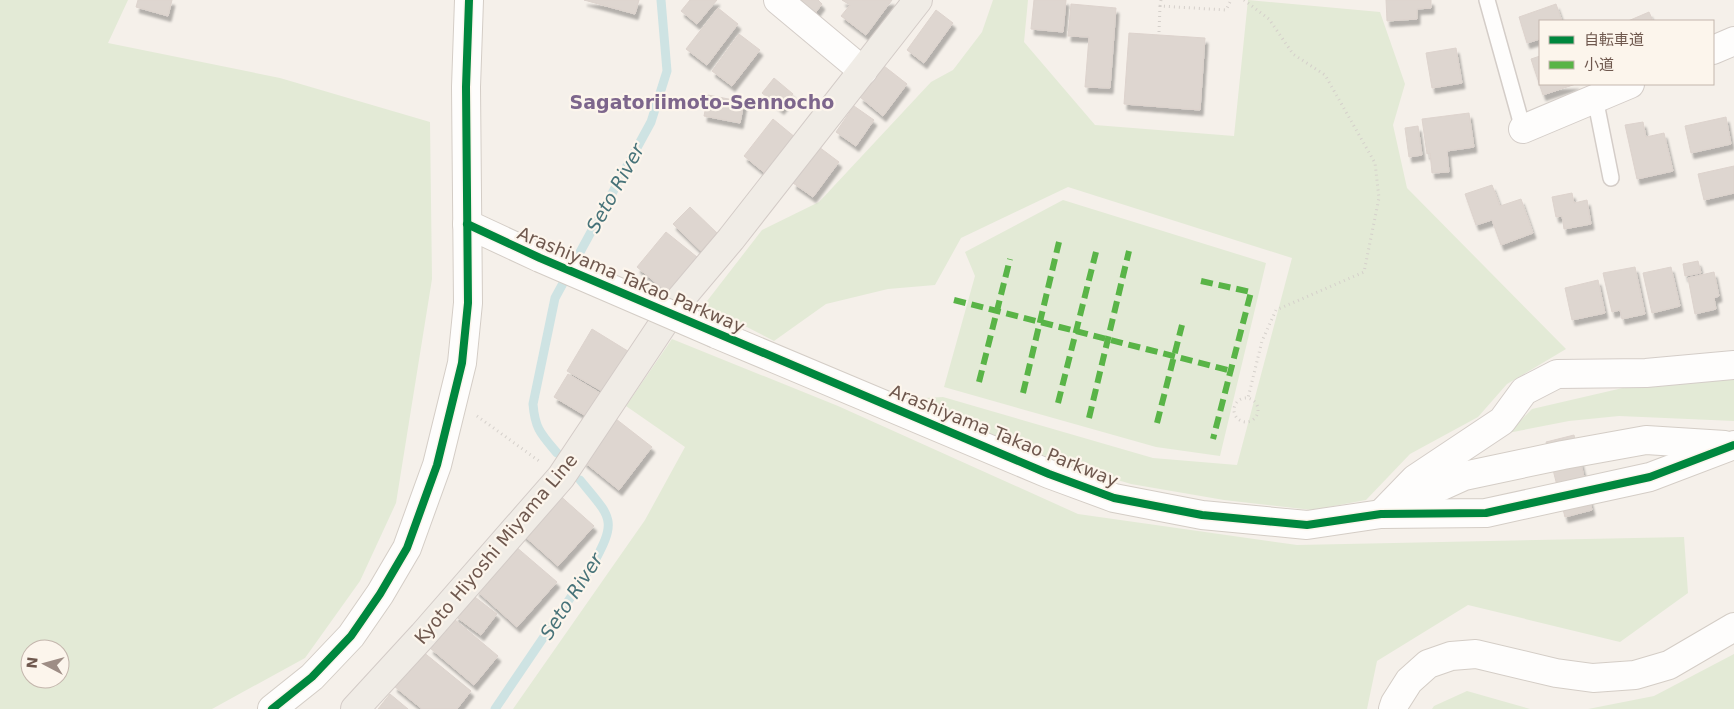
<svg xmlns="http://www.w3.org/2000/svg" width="1734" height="709" font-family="'DejaVu Sans','Noto Sans JP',sans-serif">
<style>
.green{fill:#e3ead6;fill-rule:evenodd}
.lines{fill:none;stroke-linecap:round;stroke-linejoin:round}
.stream{stroke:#cee3e3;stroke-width:9}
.building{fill:#ded6d0;stroke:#ddd3cd;filter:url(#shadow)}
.lane-casing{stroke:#d4cdc8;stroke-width:18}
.street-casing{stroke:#d4cdc8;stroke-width:30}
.secondary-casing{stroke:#d4cdc6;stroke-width:30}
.primary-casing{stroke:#d3cbc7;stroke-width:30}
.path{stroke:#d5d0cb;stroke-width:3;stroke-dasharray:1 4;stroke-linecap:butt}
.lane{stroke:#fefdfc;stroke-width:15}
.street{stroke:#fefdfc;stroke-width:28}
.secondary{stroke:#fefdfc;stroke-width:28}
.primary{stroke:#f0ece6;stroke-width:28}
.secondary-bridge-casing{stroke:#d4cdc6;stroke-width:30;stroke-linecap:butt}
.secondary-bridge{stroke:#fefdfc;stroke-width:28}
.quiet{stroke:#59b447;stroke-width:6;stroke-dasharray:12 6;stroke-linecap:butt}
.cycleway-casing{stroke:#fcf5ec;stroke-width:11}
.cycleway{stroke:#00873e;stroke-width:8}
.labels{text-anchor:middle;stroke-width:4.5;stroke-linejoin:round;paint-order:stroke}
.street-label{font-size:18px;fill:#6f584e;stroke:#fcf5ec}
.neighbourhood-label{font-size:19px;font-weight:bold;fill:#7d668c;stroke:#fcf5ec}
.water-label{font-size:19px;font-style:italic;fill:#477379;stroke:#fcf5ec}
</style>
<defs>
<filter id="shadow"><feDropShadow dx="3" dy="5.5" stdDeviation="1" flood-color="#0004"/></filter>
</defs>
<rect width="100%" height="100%" fill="#f5f0ea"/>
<g class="green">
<path d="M 0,0 L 128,0 L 108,43 L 280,78 L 430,122 L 432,279 L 396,503 L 360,581 L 305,658 L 212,709 L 0,709 ZM 30,649 L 60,649 L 60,679 L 30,679 Z"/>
<path d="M 993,0 L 1028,0 L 1024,42 L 1095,125 L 1234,136 L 1248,0 L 1380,12 L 1405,84 L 1393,125 L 1407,188 L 1566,349 L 1507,384 L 1478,417 L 1410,454 L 1366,500 L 1312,510 L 1224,500 L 1131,484 L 1067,465 L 906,399 L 943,397 L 1153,458 L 1237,465 L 1292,258 L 1068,187 L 961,238 L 935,285 L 888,289 L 826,304 L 774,341 L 704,305 L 762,230 L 819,202 L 931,82 L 953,70 L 982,32 Z"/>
<path d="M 1063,200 L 1266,263 L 1220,456 L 1156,447 L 944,387 L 975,276 L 965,252 Z"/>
<path d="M 672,339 L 838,406 L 1078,514 L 1297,545 L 1684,537 L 1688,593 L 1620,642 L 1468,605 L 1377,661 L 1367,709 L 513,709 L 645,520 L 685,447 L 626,406 Z"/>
<path d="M 1734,378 L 1734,421 L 1619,416 L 1569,421 L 1508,433 L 1532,409 L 1627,387 Z"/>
<path d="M 1734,654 L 1734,709 L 1588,709 L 1654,696 Z"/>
<path d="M 1467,691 L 1530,709 L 1432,709 L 1434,706 Z"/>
</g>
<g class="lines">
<g class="stream">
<path d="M 557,453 C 541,434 535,429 533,404 L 555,298 L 651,122 L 667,71 L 661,0"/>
<path d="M 495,709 L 592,566 C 618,519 612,519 580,480"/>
</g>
</g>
<g class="building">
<path d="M 138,0 L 172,0 L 168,16 L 136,7 Z"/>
<path d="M 584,0 L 639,0 L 635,14 Z"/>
<path d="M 690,0 L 717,0 L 697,24 L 681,11 Z"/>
<path d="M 796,0 L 818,0 L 822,4 L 813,16 Z"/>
<path d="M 842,0 L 892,0 L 866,35 L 841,16 L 850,5 Z"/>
<path d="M 1034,0 L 1066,0 L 1063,32 L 1031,29 Z"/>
<path d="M 1386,0 L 1431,0 L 1431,8 L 1417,9 L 1417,19 L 1387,21 Z"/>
<path d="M 1071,4 L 1116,8 L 1110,88 L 1085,87 L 1089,37 L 1068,36 Z"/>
<path d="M 1556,4 L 1562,21 L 1540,21 L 1540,39 L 1527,43 L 1519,17 Z"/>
<path d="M 718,8 L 738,24 L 707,65 L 686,49 Z"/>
<path d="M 936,10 L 953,23 L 924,63 L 907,50 Z"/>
<path d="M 1649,12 L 1653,21 L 1628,21 Z"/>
<path d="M 1129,33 L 1205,38 L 1200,110 L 1124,104 Z"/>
<path d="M 739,34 L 760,50 L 732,86 L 712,71 Z"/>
<path d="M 1456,48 L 1462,83 L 1432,88 L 1426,53 Z"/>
<path d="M 1540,56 L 1540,84 L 1576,84 L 1543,95 L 1531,59 Z"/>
<path d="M 884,66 L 907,84 L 883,116 L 860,97 Z"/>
<path d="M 774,78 L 793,94 L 781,109 L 762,93 Z"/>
<path d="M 708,95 L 744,102 L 740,123 L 704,116 Z"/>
<path d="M 854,106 L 874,120 L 856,146 L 836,132 Z"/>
<path d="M 1469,113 L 1474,147 L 1447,151 L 1449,172 L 1432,173 L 1430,153 L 1427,154 L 1422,119 Z"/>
<path d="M 1726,117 L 1731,144 L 1691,153 L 1685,126 Z"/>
<path d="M 773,119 L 796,138 L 766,174 L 744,156 Z"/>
<path d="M 1643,122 L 1646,137 L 1664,133 L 1673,171 L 1637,179 L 1625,125 Z"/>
<path d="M 1418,126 L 1422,155 L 1409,157 L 1405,128 Z"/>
<path d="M 819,147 L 839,162 L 813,197 L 793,183 Z"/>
<path d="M 1734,166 L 1734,193 L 1704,200 L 1698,174 Z"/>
<path d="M 1492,185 L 1500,206 L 1521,199 L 1533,233 L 1501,245 L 1492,220 L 1476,225 L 1465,194 Z"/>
<path d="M 1572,193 L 1574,203 L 1587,200 L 1591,224 L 1564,229 L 1562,216 L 1556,217 L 1552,197 Z"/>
<path d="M 690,207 L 717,233 L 701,251 L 673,224 Z"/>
<path d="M 666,232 L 697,257 L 668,293 L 637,267 Z"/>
<path d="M 1698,261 L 1701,273 L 1685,276 L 1683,264 Z"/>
<path d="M 1635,267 L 1645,314 L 1622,319 L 1620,310 L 1612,312 L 1603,273 Z"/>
<path d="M 1671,267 L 1680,306 L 1652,313 L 1643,273 Z"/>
<path d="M 1714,272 L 1719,296 L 1714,298 L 1716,309 L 1695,314 L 1688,278 Z"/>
<path d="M 1598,280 L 1605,313 L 1572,320 L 1565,288 Z"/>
<path d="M 592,329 L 631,353 L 607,394 L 567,371 Z"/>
<path d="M 568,374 L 605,396 L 591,419 L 554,397 Z"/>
<path d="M 616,419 L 652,447 L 619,490 L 583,461 Z"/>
<path d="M 1574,435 L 1592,510 L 1565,517 L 1546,442 Z"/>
<path d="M 557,493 L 594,526 L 558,566 L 521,533 Z"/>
<path d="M 515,546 L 557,582 L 517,627 L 476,590 Z"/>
<path d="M 471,594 L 497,614 L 481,635 L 455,616 Z"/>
<path d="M 454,619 L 498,656 L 474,685 L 430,648 Z"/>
<path d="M 422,651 L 471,691 L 457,709 L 422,709 L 394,686 Z"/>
<path d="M 390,694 L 408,709 L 378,709 Z"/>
</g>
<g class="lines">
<defs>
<g id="lane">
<path d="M 1487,0 L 1523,129"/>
<path d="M 1595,98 L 1611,178"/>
</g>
<g id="street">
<path d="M 778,0 L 863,71"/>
<path d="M 1713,50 L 1734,41"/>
<path d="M 1523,129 L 1630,84"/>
<path d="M 1382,513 L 1415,479 L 1502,421 L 1524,391 L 1557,374 L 1646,373 L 1734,365"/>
</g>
<g id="secondary">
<path d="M 467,224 L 540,258"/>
<path d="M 716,334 L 1049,474 L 1114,498 L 1202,515 L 1307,525 L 1381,514 L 1486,513 L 1650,477 L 1734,445"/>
<path d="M 1389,510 L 1464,476 L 1563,455 L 1646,440 L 1725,445"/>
<path d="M 272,709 L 312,677 L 351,636 L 380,594 L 407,548 L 437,465 L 462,363 L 468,303 L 466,87 L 469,0"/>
<path d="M 1393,709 L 1395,703 L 1409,681 L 1428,664 L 1451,656 L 1476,654 L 1556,673 L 1593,678 L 1635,675 L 1669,665 L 1734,627"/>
</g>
<path id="primary" d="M 355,709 L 423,635 L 561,477 L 677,303 L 731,239 L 918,0"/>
</defs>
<use href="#lane" class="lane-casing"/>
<use href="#street" class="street-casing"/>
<use href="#secondary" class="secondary-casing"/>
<use href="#primary" class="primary-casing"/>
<g class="path">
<path d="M 1161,0 L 1160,6 L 1226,10 L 1231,0"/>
<path d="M 1244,0 L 1269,19 L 1293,54 L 1325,75 L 1375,163 L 1379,198 L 1364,272 L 1276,310 L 1262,341 L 1248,398"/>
<path d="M 1159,32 L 1160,6"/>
<circle cx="1246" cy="410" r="12"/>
<path d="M 477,416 L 539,461"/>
</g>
<use href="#lane" class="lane"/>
<use href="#street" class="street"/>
<use href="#secondary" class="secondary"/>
<use href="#primary" class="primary"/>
<defs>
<path id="secondary-bridge" d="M 540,258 L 716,334"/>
</defs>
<use href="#secondary-bridge" class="secondary-bridge-casing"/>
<use href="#secondary-bridge" class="secondary-bridge"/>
<g class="quiet">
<path d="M 1201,281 L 1251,292 L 1213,439"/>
<path d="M 954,300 L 1232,371"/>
<path d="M 979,382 L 1010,259"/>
<path d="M 1023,393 L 1059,242"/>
<path d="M 1058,403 L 1096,252"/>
<path d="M 1089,418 L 1129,251"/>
<path d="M 1157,423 L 1182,325"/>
</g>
<defs>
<g id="cycleway">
<path d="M 467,224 L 540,258 L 1049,474 L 1114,498 L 1202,515 L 1307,525 L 1381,514 L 1486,513 L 1650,477 L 1734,445"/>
<path d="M 272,709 L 312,677 L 351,636 L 380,594 L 407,548 L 437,465 L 462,363 L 468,303 L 466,87 L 469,0"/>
</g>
</defs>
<use href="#cycleway" class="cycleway-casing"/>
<use href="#cycleway" class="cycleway"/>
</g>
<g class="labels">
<g class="street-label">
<text transform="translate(631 280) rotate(23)" y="6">Arashiyama Takao Parkway</text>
<text transform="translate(1004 436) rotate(22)" y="6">Arashiyama Takao Parkway</text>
<text transform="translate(496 549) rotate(-50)" y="6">Kyoto Hiyoshi Miyama Line</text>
</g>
<g class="neighbourhood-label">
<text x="702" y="109">Sagatoriimoto-Sennocho</text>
</g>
<g class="water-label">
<text transform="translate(615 188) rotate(-61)" y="7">Seto River</text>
<text transform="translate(571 596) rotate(-57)" y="7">Seto River</text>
</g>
</g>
<rect x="1539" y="20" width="175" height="65" fill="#fcf5ec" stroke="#c4b6ad"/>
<rect x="1549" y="36" width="25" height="8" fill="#00873e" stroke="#c4b6ad"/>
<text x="1584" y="45" font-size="15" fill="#6f584e">自転車道</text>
<rect x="1549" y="61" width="25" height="8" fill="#59b447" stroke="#c4b6ad"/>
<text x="1584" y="70" font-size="15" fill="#6f584e">小道</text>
<g transform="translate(45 664) rotate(276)"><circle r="24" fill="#fcf5ec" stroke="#c4b6ad"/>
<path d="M0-4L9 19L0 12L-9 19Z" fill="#9e8d85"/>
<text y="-8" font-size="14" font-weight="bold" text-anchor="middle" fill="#6f584e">N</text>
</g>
</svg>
